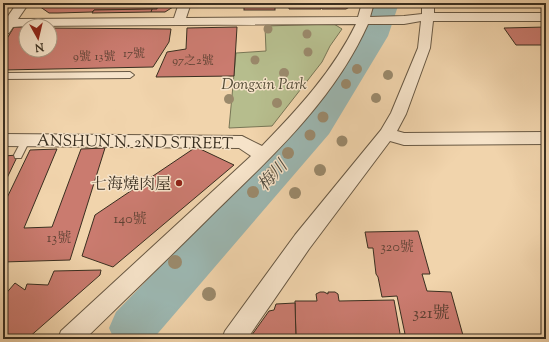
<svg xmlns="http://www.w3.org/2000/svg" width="549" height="342" font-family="'Sorts Mill Goudy','Noto Serif TC',serif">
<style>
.green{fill:#b6bd8d;stroke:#787656}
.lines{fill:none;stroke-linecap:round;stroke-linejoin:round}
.river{fill:#9cb7b1;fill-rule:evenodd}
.building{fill:#ca7b6f;stroke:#3a2f20}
.service-casing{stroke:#685843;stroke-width:2}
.minor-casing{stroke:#685843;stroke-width:2}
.service{fill:#f6e3c9;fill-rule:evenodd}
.minor{fill:#f6e3c9;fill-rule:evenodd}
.tree{fill:#9a896b}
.poi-dot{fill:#8f2418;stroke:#f6e3c9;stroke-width:1.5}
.labels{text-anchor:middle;stroke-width:3;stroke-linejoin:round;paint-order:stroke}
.far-number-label{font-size:12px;fill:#5e4234}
.number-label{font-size:14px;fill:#5e4234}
.park-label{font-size:16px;font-style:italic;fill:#534b36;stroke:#f6e3c9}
.street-label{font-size:16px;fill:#3a2f20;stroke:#f6e3c9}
.poi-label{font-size:16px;fill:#3a2f20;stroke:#f6e3c9;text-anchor:end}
.water-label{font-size:17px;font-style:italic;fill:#4e4a3d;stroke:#f6e3c9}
.near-number-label{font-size:17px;fill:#5e4234}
</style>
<rect width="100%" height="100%" fill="#f1d4ac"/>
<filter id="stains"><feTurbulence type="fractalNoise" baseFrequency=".005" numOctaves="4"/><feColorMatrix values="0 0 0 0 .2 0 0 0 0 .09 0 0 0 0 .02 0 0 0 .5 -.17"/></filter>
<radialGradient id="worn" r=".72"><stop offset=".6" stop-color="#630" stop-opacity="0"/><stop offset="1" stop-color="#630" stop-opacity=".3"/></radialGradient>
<path class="green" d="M 334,24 L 342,29 L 330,46 L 322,62 L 272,126 L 229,128 L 236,53 L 266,51 L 265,26 Z"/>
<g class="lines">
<path class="river" d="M 375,3 L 399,3 L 388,36 L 329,134 L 153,339 L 114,339 L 109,328 L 116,312 L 307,116 L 362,35 Z"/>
</g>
<g class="building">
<path d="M 41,3 L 167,3 L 166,5 L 158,5 L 157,9 L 94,10 L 92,12 L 58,13 L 49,13 L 39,6 Z"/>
<path d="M 167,3 L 174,3 L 173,7 L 165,12 L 151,12 L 152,9 L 157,9 L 158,5 L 166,5 Z"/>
<rect x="244" y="3" width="31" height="7"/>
<path d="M 289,3 L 320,3 L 321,9 L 289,9 Z"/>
<path d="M 321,3 L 354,3 L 353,5 L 346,9 L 322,9 Z"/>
<path d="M 466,3 L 542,3 L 545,7 L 468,7 Z"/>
<path d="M 152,9 L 151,12 L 92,13 L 94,10 Z"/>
<path d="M 14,27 L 26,27 L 26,50 L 50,50 L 50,28 L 171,29 L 169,42 L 153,67 L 3,70 L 3,45 Z"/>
<path d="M 237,27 L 234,76 L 156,77 L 167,52 L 186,49 L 187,28 Z"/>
<path d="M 546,27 L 546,47 L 544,45 L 516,45 L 504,28 Z"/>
<path d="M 196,147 L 234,165 L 113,267 L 82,256 L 95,215 Z"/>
<path d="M 105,148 L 70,260 L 3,262 L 3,206 L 30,150 L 57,149 L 24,228 L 52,227 L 81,149 Z"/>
<path d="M 18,155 L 7,178 L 3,178 L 3,156 Z"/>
<path d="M 418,231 L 430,274 L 422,274 L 427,291 L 451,292 L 464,339 L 444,339 L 443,335 L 425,336 L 425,339 L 402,339 L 401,334 L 405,334 L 397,296 L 382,297 L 378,277 L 376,274 L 373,248 L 368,248 L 365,232 Z"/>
<path d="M 101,270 L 100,275 L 27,339 L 3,339 L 3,297 L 15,283 L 25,290 L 27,284 L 48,285 L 54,271 Z"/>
<path d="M 320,292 L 324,292 L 328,294 L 328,292 L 335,292 L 338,294 L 339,301 L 394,300 L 401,339 L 296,339 L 295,301 L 317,301 L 316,294 Z"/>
<path d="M 295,303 L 296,339 L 249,339 L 269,311 L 274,310 L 276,304 Z"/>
</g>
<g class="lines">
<defs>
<g id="service">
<path d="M 130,72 L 134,75 L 130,78 L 3,79 L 3,73 Z"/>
<path d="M 26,137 L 30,140 L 21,158 L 15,158 L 14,155 L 23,138 Z"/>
</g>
<path id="minor" d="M 17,3 L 29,3 L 18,19 L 174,18 L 179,3 L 191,3 L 186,18 L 358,17 L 362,3 L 374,3 L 370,17 L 404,16 L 422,14 L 422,3 L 434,3 L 434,13 L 546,13 L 546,21 L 433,21 L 430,48 L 406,114 L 397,131 L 404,133 L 546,132 L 546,144 L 404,145 L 390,141 L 309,249 L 247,339 L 222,339 L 225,331 L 295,235 L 381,130 L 391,113 L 418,48 L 421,21 L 404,24 L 368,24 C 335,98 275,154 218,209 C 174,253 129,296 85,339 L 58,339 L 61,331 L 251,156 L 239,148 L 3,146 L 3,134 L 242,136 L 262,146 C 298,109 333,71 356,24 L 26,26 L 13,27 L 9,33 L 3,33 L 3,19 L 6,19 Z"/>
</defs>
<use href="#service" class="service-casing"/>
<use href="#minor" class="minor-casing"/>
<use href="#service" class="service"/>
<use href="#minor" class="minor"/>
</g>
<g class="tree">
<circle cx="268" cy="29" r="4.5"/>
<circle cx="307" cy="34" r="4.5"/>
<circle cx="308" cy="52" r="4.5"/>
<circle cx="255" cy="60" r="4.5"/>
<circle cx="357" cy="69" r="5"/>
<circle cx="284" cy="73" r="5"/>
<circle cx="388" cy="75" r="5"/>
<circle cx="346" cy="84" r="5"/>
<circle cx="376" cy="98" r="5"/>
<circle cx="229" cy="99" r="5"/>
<circle cx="277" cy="103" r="5"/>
<circle cx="323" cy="117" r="5.5"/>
<circle cx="310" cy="135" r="5.5"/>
<circle cx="342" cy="141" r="5.5"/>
<circle cx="288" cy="153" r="6"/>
<circle cx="320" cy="170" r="6"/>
<circle cx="271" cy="173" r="6"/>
<circle cx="253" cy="192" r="6"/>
<circle cx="295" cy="193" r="6"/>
<circle cx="175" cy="262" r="7"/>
<circle cx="209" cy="294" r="7"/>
</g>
<circle class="poi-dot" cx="179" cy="183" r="4"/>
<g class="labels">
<g class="far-number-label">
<text x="134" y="57">17號</text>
<text x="82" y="60">9號</text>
<text x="105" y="60">13號</text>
<text x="193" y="64">97之2號</text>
</g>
<g class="number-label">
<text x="130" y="223">140號</text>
<text x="59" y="242">13號</text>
<text x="397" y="251">320號</text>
</g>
<g class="park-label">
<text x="264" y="89">Dongxin Park</text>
</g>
<g class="street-label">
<text transform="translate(135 141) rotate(1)" y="6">ANSHUN N. 2ND STREET</text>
</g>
<g class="poi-label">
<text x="171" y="189">七海燒肉屋</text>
</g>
<g class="water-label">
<text transform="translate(272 175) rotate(-48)" y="6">梅川</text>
</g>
<g class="near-number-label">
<text x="431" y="318">321號</text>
</g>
</g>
<rect width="549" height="342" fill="none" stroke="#f1d4ac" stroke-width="16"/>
<rect x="4" y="4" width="541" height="334" fill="none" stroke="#3a2f20" stroke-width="2"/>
<rect x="8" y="8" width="533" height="326" fill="none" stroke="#3a2f20"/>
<g transform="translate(38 38) rotate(172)"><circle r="19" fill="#f6e3c9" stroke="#ab9b85"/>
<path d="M0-3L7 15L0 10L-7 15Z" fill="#8f2418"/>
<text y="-6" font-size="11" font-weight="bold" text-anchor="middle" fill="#3a2f20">N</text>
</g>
<rect width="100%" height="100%" filter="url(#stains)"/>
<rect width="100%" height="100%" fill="url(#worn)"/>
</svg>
